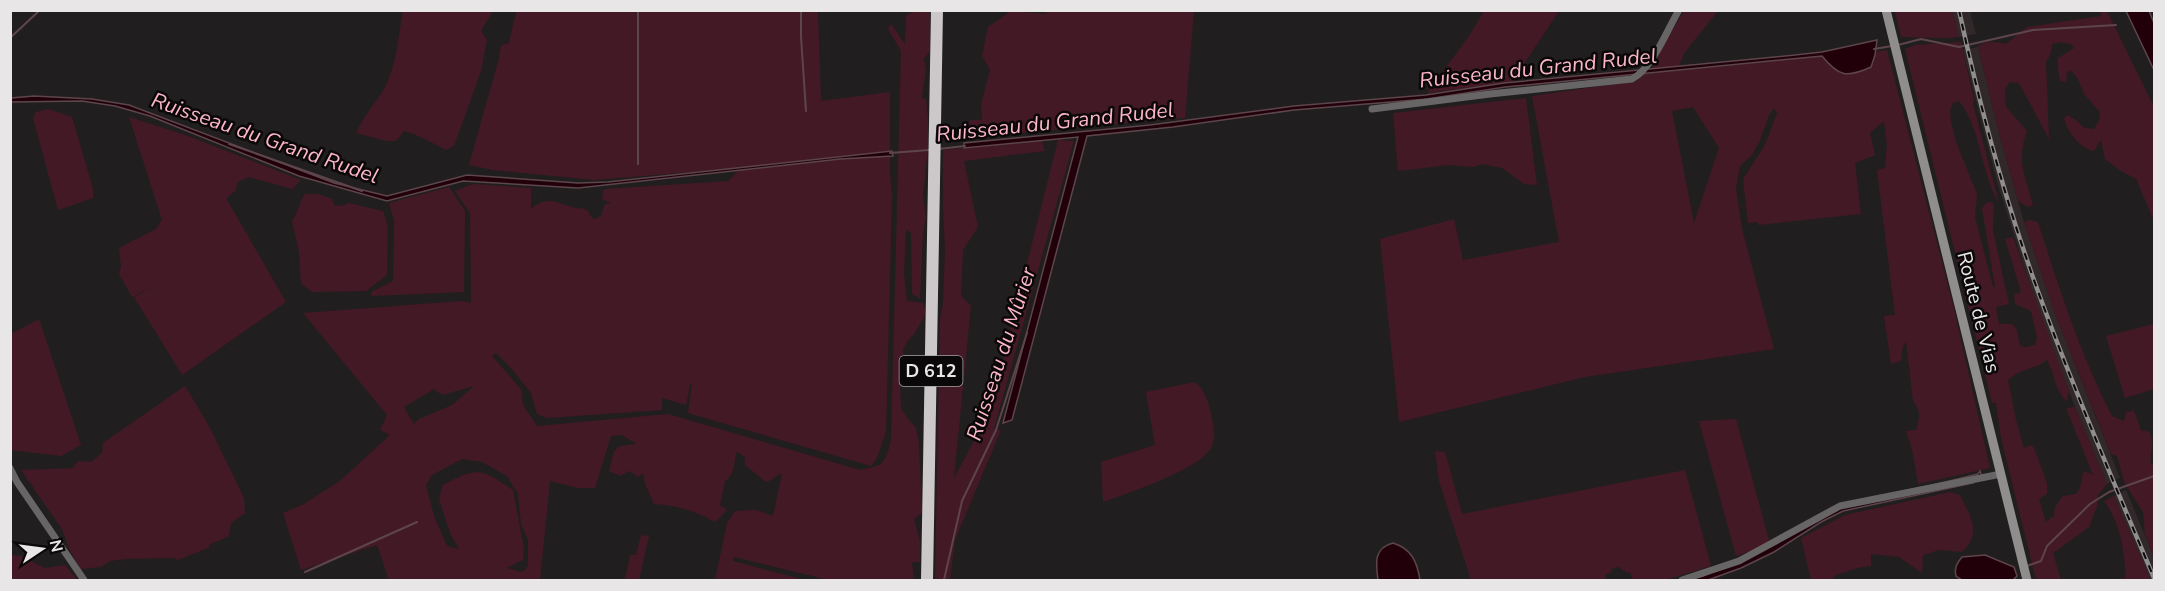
<svg xmlns="http://www.w3.org/2000/svg" width="2165" height="591" font-family="'Nunito Sans',sans-serif">
<style>
.built{fill:#31282a}
.green{fill:#441926;fill-rule:evenodd}
.water{fill:#21000a;stroke:#5d454c;stroke-width:1.5}
.lines{fill:none;stroke-linecap:round;stroke-linejoin:round}
.stream{stroke:#5d454c;stroke-width:2}
.street{stroke:#676565;stroke-width:7}
.secondary{stroke:#908d8d;stroke-width:9}
.highway{stroke:#ccc8c9;stroke-width:12}
.rail-casing{stroke:#8f8d8d;stroke-width:4.5}
.rail{stroke:#0a0809;stroke-width:2;stroke-dasharray:7;stroke-linecap:butt}
.labels{text-anchor:middle;stroke-width:5;stroke-linejoin:round;paint-order:stroke}
.shield{fill:#0a0809;stroke:#a5a3a4;stroke-width:1.5}
.shield-label{font-size:18px;font-weight:bold;fill:#e8e6e6}
.street-label{font-size:20px;fill:#e8e6e6;stroke:#0a0809}
.water-label{font-size:21px;font-style:italic;fill:#fdb6c7;stroke:#0a0809}
</style>
<rect width="100%" height="100%" fill="#211e1f"/>
<g class="built">
<path d="M 1953,11 L 1970,11 L 1976,34 L 1959,37 Z"/>
<path d="M 1978,47 L 2000,137 L 2024,222 L 2055,314 L 2120,478 L 2107,484 L 2075,407 L 2041,318 L 1998,185 L 1963,50 Z"/>
<path d="M 2126,490 L 2154,557 L 2154,580 L 2151,580 L 2114,496 Z"/>
</g>
<g class="green">
<path d="M 403,11 L 493,11 L 481,31 L 487,40 L 481,71 L 454,146 L 446,150 C 437,145 412,132 404,131 L 396,141 L 387,141 L 356,133 C 363,117 375,104 384,89 C 397,65 398,37 403,11 Z"/>
<path d="M 514,11 L 818,11 L 821,101 L 890,92 L 890,172 L 892,195 L 886,432 L 877,458 L 871,466 L 688,413 L 692,382 L 690,385 L 686,405 L 662,398 L 662,410 L 547,418 L 537,414 L 531,393 L 511,368 L 496,353 L 492,356 L 521,389 L 523,405 L 537,426 L 668,414 L 860,470 C 885,465 885,464 891,440 L 901,51 L 888,29 L 891,24 L 905,44 L 906,16 L 913,12 L 930,12 L 930,51 L 924,59 L 926,70 L 922,97 L 926,100 L 928,118 L 928,148 L 923,195 L 926,218 L 923,232 L 920,299 L 912,294 L 911,233 L 906,230 L 904,274 L 907,301 L 923,303 L 926,313 L 915,333 L 908,340 L 903,350 L 905,370 L 900,381 L 901,408 L 907,418 L 916,428 L 919,444 L 922,513 L 914,519 L 920,541 L 920,562 L 912,562 L 914,580 L 829,580 L 734,557 L 733,561 L 805,580 L 715,580 L 727,523 L 735,511 L 756,510 L 773,516 L 782,474 C 775,475 773,481 766,482 L 745,465 L 745,457 L 737,452 C 733,462 736,474 725,481 L 720,505 L 727,510 L 715,522 C 695,511 677,505 654,504 L 645,484 L 643,473 L 638,477 L 629,471 L 620,476 L 609,471 L 614,451 L 620,446 L 637,444 L 622,435 L 611,436 L 595,488 L 578,488 L 550,481 L 540,580 L 496,580 L 492,578 L 492,580 L 389,580 L 377,545 L 301,570 L 283,513 L 304,504 L 341,480 L 390,435 L 380,430 L 387,415 L 303,313 L 462,301 L 471,303 L 470,213 L 455,191 L 473,184 L 531,188 L 531,209 C 547,195 555,203 572,207 C 584,211 585,204 592,218 L 596,219 L 601,216 L 605,204 L 611,203 L 602,199 L 604,189 L 728,181 L 741,168 L 594,180 L 493,170 L 469,165 L 499,58 L 501,45 L 509,43 L 516,12 ZM 474,386 L 452,405 L 419,419 L 414,424 L 404,407 L 434,389 L 442,395 ZM 462,459 L 482,462 L 507,476 L 518,494 L 521,524 L 528,540 L 528,567 L 522,572 L 507,568 L 523,560 L 524,549 L 513,490 C 481,469 479,466 443,485 L 439,499 L 450,533 L 459,549 L 447,546 L 434,516 L 426,485 L 432,475 Z"/>
<path d="M 1011,11 L 1047,14 L 1045,11 L 1194,11 L 1185,118 L 968,138 L 970,120 L 982,120 L 981,104 L 990,70 L 982,56 L 988,27 Z"/>
<path d="M 1484,11 L 1559,11 L 1512,82 L 1427,93 L 1469,36 Z"/>
<path d="M 1684,11 L 1718,11 L 1685,52 L 1678,67 L 1652,70 L 1656,57 Z"/>
<path d="M 1895,11 L 1953,11 L 1959,37 L 1946,38 L 1901,37 Z"/>
<path d="M 2100,11 L 2107,11 L 2154,107 L 2154,221 L 2136,179 L 2121,171 L 2105,159 L 2101,140 L 2094,151 C 2080,148 2068,133 2064,119 L 2067,115 L 2076,120 L 2084,128 L 2094,129 L 2100,119 L 2099,111 L 2084,94 L 2077,77 L 2071,71 L 2067,72 L 2066,82 L 2060,81 L 2058,69 L 2058,58 L 2074,48 L 2073,45 L 2061,42 L 2052,44 L 2050,55 L 2046,63 L 2049,139 L 2019,83 L 2010,82 L 2005,89 L 2006,107 L 2027,131 C 2016,161 2025,176 2033,205 L 2028,207 L 2018,201 L 2000,137 L 1978,47 C 1986,40 1997,42 2006,44 L 2027,27 L 2101,16 Z"/>
<path d="M 1961,42 L 1974,100 L 1973,104 L 1999,203 C 1980,172 1981,127 1959,101 L 1953,103 L 1950,110 L 1951,122 L 1956,142 L 1977,194 L 1975,217 L 1993,287 L 1995,287 L 1982,208 L 1986,203 L 1992,202 L 1994,205 L 1993,230 L 2009,304 L 1996,307 L 1999,324 L 2012,324 L 2017,330 L 2020,346 L 2026,347 L 2035,345 L 2037,337 L 2031,311 L 2015,304 L 2014,295 L 2021,292 L 2005,239 L 2013,237 L 2069,391 L 2067,401 C 2055,392 2055,374 2047,360 C 2034,370 2022,368 2008,380 L 2016,420 L 2024,448 L 2031,445 L 2034,448 L 2047,483 L 2047,494 L 2039,499 L 2046,522 L 2054,516 L 2055,507 L 2063,496 L 2076,494 C 2083,487 2080,479 2084,471 L 2093,475 L 2066,408 L 2075,407 L 2107,484 L 2098,495 L 2097,506 L 2089,527 L 2053,553 L 2061,580 L 2036,580 L 2001,438 L 1996,403 L 1992,403 L 1905,49 L 1915,45 Z"/>
<path d="M 1887,50 L 1953,305 L 1990,468 L 1918,484 L 1912,449 L 1906,431 L 1916,430 C 1920,418 1921,410 1913,401 L 1906,341 L 1903,346 L 1901,361 L 1891,364 L 1884,316 L 1895,315 L 1877,170 L 1885,168 L 1887,145 L 1884,121 L 1870,133 L 1875,155 L 1855,163 L 1861,214 L 1758,225 L 1758,222 L 1748,223 L 1743,179 L 1765,145 L 1777,113 L 1774,108 L 1769,115 L 1760,140 L 1752,155 L 1740,166 L 1736,188 L 1742,229 L 1774,349 L 1585,377 L 1399,422 L 1380,239 L 1454,219 L 1463,260 L 1559,242 L 1532,96 L 1636,81 L 1643,74 L 1823,56 C 1840,77 1847,78 1871,67 L 1876,52 ZM 1693,107 L 1719,148 L 1694,223 L 1672,111 Z"/>
<path d="M 1526,98 L 1537,185 L 1524,184 L 1502,168 L 1483,164 L 1473,167 L 1449,165 L 1398,171 L 1393,113 Z"/>
<path d="M 48,109 L 72,117 L 93,189 L 93,198 L 58,210 L 33,118 L 36,112 Z"/>
<path d="M 129,117 L 188,136 L 301,180 L 292,189 L 249,177 L 238,182 L 235,191 L 226,198 L 286,302 L 182,375 L 134,297 L 157,284 L 132,297 L 119,274 L 121,267 L 119,248 L 156,229 L 162,220 Z"/>
<path d="M 1058,140 L 1074,141 L 994,429 L 1001,430 L 955,540 L 950,580 L 935,580 L 940,319 L 943,304 L 945,249 L 943,207 L 943,150 L 1042,141 L 1045,151 L 964,161 L 978,227 L 963,250 L 961,296 L 971,306 L 954,478 L 990,411 Z"/>
<path d="M 449,187 L 465,211 L 464,292 L 372,296 L 371,292 L 393,281 L 394,220 L 389,203 Z"/>
<path d="M 305,194 L 318,194 L 332,199 L 334,205 L 343,206 L 348,203 L 383,211 L 388,227 L 387,275 L 366,291 L 313,292 L 301,284 L 299,252 L 292,221 C 298,213 299,202 305,194 Z"/>
<path d="M 2030,220 L 2038,222 C 2059,288 2080,354 2112,416 L 2124,421 L 2126,412 L 2134,411 L 2141,430 L 2149,432 C 2156,444 2149,453 2151,464 L 2154,465 L 2154,557 L 2145,534 L 2143,512 L 2124,482 L 2117,456 L 2111,454 L 2055,314 L 2024,222 Z"/>
<path d="M 39,319 L 81,445 L 61,456 L 11,450 L 11,334 Z"/>
<path d="M 2154,324 L 2154,389 L 2125,398 L 2106,336 Z"/>
<path d="M 1195,382 C 1205,390 1208,401 1211,414 C 1213,423 1216,436 1212,446 C 1202,469 1128,493 1103,502 L 1101,462 L 1155,445 L 1146,392 Z"/>
<path d="M 185,386 L 209,426 L 244,498 L 245,513 L 231,523 L 229,536 L 209,545 L 210,547 L 178,560 L 174,558 L 125,559 L 110,561 L 100,567 L 81,569 L 70,551 L 62,529 L 21,470 L 73,468 L 78,461 L 91,462 L 102,453 L 103,443 Z"/>
<path d="M 1736,419 L 1770,544 L 1736,556 L 1699,421 Z"/>
<path d="M 1435,451 L 1445,452 L 1462,514 L 1685,470 L 1711,566 L 1665,580 L 1633,580 L 1630,572 L 1628,573 L 1618,567 L 1611,569 L 1612,572 L 1605,575 L 1607,580 L 1471,580 L 1439,481 Z"/>
<path d="M 1950,492 L 1960,495 C 1970,517 1983,532 1962,552 L 1939,550 L 1923,555 L 1922,573 L 1899,557 L 1871,554 L 1871,566 L 1857,568 L 1834,576 L 1833,580 L 1811,580 L 1801,538 L 1845,515 Z"/>
<path d="M 2114,496 L 2151,580 L 2107,580 L 2126,578 C 2124,550 2121,523 2104,501 Z"/>
<path d="M 641,535 L 649,536 L 639,580 L 625,580 L 630,555 L 636,555 Z"/>
<path d="M 11,555 L 21,556 L 45,568 L 65,565 L 77,580 L 11,580 Z"/>
</g>
<g class="water">
<path d="M 2126,11 L 2149,11 L 2154,23 L 2154,70 Z"/>
<path d="M 1877,40 L 1875,55 L 1871,67 C 1847,78 1839,77 1822,56 L 1505,87 L 1427,99 L 1294,110 L 1173,127 L 1087,136 L 1012,420 L 1003,423 L 1078,137 L 964,148 L 964,143 L 1150,125 L 1294,106 L 1426,95 L 1504,83 L 1795,55 L 1822,52 Z"/>
<path d="M 34,96 L 92,99 L 129,105 L 334,183 L 387,196 L 467,175 L 578,183 L 608,182 L 892,151 L 893,156 L 840,159 L 578,188 L 463,181 L 387,201 L 299,176 L 150,116 L 115,106 L 82,101 L 11,102 L 11,98 Z"/>
<path d="M 1980,471 L 1983,480 L 1972,481 L 1973,483 L 1843,511 L 1821,522 L 1774,552 L 1741,568 L 1708,580 L 1686,580 L 1703,576 L 1843,507 L 1978,474 Z"/>
<path d="M 1393,543 C 1412,549 1417,562 1420,580 L 1378,580 C 1376,564 1373,548 1393,543 Z"/>
<path d="M 1985,555 L 2014,567 L 2017,576 L 2013,580 L 1962,580 L 1956,576 C 1954,568 1957,563 1962,557 Z"/>
</g>
<g class="lines">
<g class="stream">
<path d="M 801,10 L 801,37 L 806,111"/>
<path d="M 10,38 L 40,10"/>
<path d="M 1898,45 L 1921,39 L 1959,47 L 2033,30 L 2116,25"/>
<path d="M 1874,49 L 1892,46"/>
<path d="M 229,144 L 362,191"/>
<path d="M 938,149 L 965,146"/>
<path d="M 890,153 L 929,150"/>
<path d="M 638,164 L 638,10"/>
<path d="M 2027,566 L 2041,561 L 2047,546 L 2090,504 L 2109,492 L 2154,476"/>
<path d="M 305,572 L 417,522"/>
<path d="M 944,580 L 962,501 L 996,430 L 1027,333"/>
</g>
<g class="street">
<path d="M 1372,109 L 1490,94 L 1632,79 C 1653,68 1667,30 1679,10"/>
<path d="M 10,468 L 17,482 L 84,580"/>
<path d="M 1682,580 L 1739,561 L 1840,506 L 2001,474"/>
</g>
<path class="secondary" d="M 1886,10 L 2027,580"/>
<path class="highway" d="M 927,580 L 937,10"/>
<defs>
<path id="rail" d="M 1959,10 C 1981,113 2009,215 2046,313 C 2079,402 2117,490 2154,578"/>
</defs>
<use href="#rail" class="rail-casing"/>
<use href="#rail" class="rail"/>
</g>
<g class="labels">
<rect class="shield" x="899.5" y="356" width="63" height="30" rx="4.5"/>
<g class="shield-label">
<text x="931" y="377">D 612</text>
</g>
<g class="street-label">
<text transform="translate(1979 312) rotate(76)" y="7">Route de Vias</text>
</g>
<g class="water-label">
<text transform="translate(1538 68) rotate(-6)" y="7">Ruisseau du Grand Rudel</text>
<text transform="translate(1055 122) rotate(-6)" y="7">Ruisseau du Grand Rudel</text>
<text transform="translate(265 138) rotate(19)" y="7">Ruisseau du Grand Rudel</text>
<text transform="translate(1001 354) rotate(-72)" y="7">Ruisseau du Mûrier</text>
</g>
</g>
<rect width="2165" height="591" fill="none" stroke="#e8e6e6" stroke-width="24"/>
<g transform="translate(42 549) rotate(77)" stroke="#0a0809" stroke-width="4.5" paint-order="stroke">
<path d="M0-4.5L10 22L0 15L-10 22Z" fill="#e8e6e6"/>
<text y="-9" font-size="16" font-weight="bold" text-anchor="middle" fill="#e8e6e6">N</text>
</g>
</svg>
